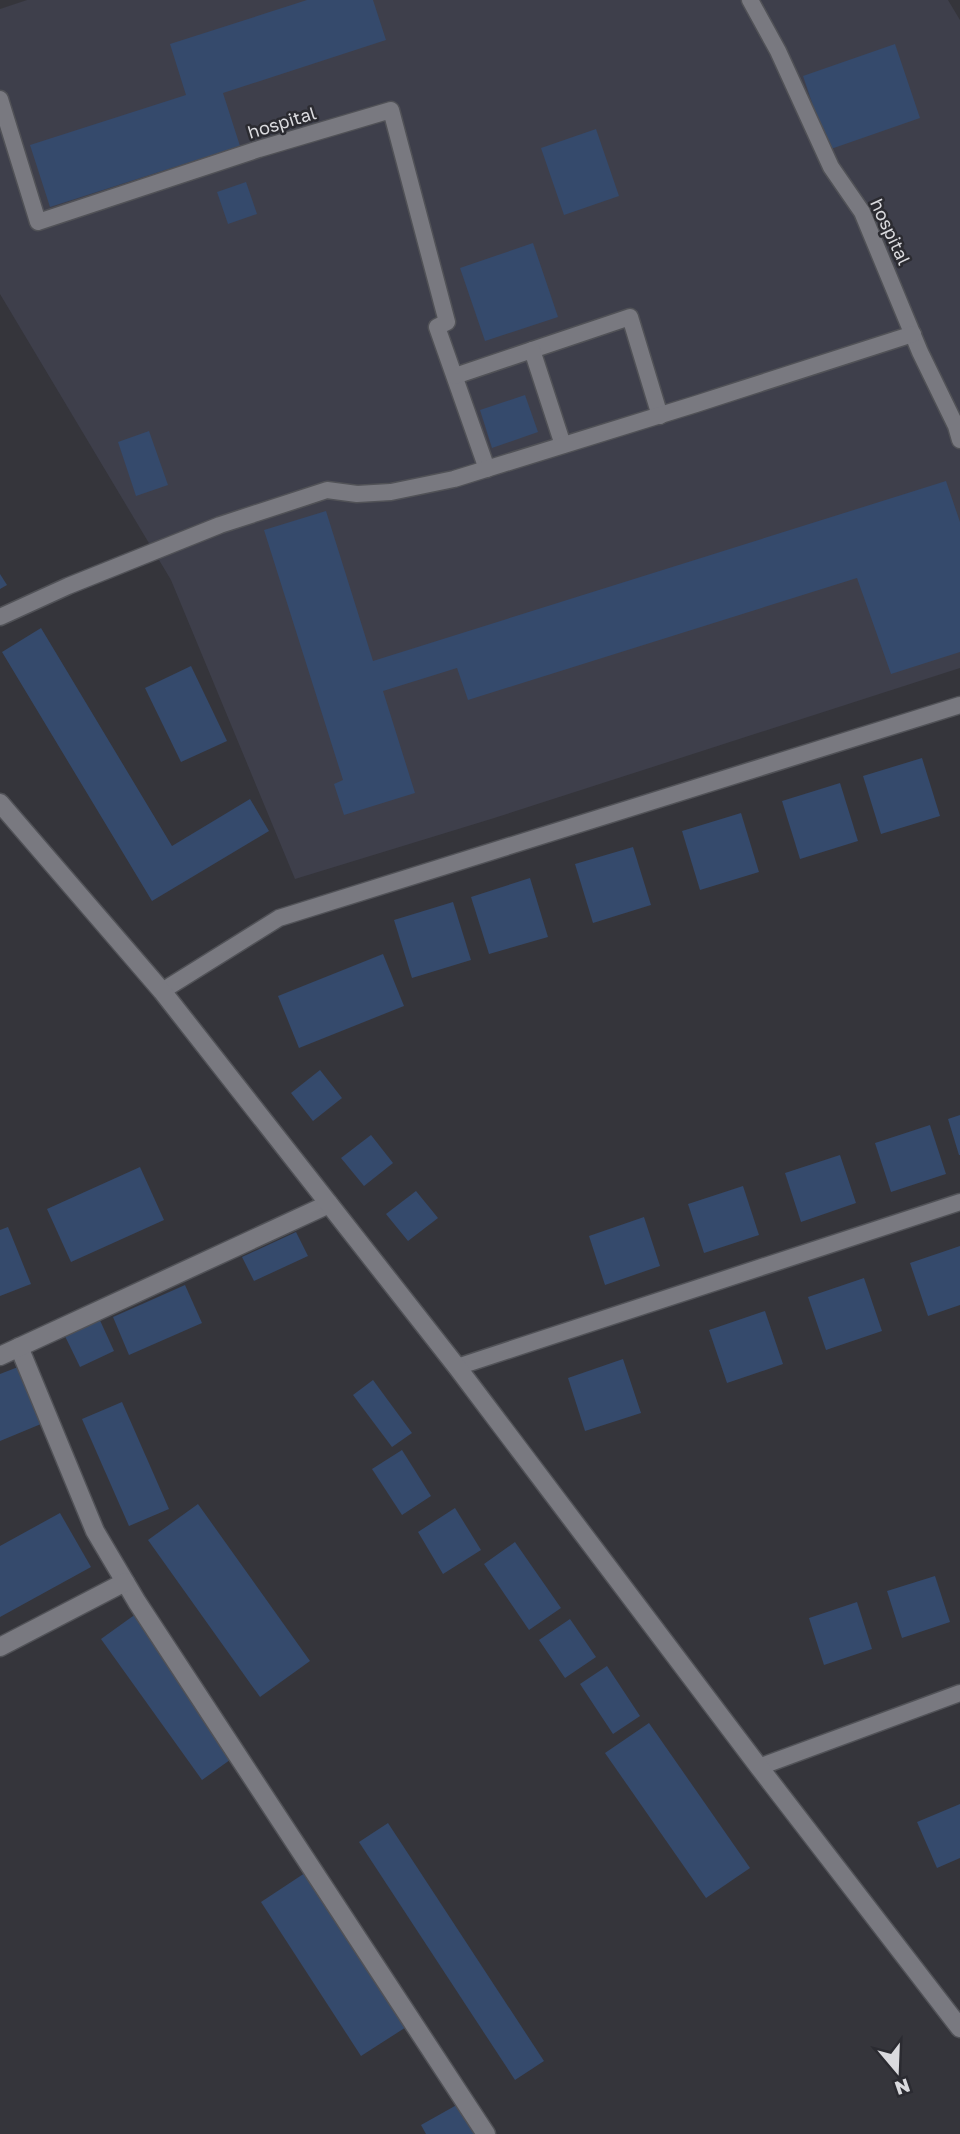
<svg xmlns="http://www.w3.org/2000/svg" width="960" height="2134" font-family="'Golos Text',sans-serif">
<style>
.built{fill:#3e3f4b}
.building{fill:#354a6c}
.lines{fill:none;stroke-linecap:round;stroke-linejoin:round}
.lane-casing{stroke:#515257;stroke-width:19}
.street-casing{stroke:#515257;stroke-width:21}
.secondary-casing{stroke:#515257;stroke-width:21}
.lane{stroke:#797980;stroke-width:16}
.street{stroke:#797980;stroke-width:18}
.secondary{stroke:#797980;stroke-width:18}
.labels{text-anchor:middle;stroke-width:5;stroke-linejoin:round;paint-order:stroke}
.street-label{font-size:18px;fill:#dadade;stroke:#2b2b31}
</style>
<rect width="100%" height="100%" fill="#35353b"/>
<path class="built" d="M 27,0 L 948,0 L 960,20 L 960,668 L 491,819 L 295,879 L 171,580 L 0,294 L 0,9 Z"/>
<g class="building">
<path d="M 307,0 L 373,0 L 386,40 L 223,93 L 240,146 L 50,207 L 30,145 L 186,95 L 170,44 Z"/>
<path d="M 895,44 L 920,118 L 828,150 L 803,76 Z"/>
<path d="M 596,129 L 619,196 L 564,215 L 541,148 Z"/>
<path d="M 246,182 L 257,214 L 228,224 L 217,192 Z"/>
<path d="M 533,243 L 558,317 L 485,341 L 460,268 Z"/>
<path d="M 525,395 L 538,432 L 492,448 L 480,410 Z"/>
<path d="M 149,431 L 168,485 L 136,496 L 118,442 Z"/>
<path d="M 946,481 L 960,522 L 960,652 L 891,674 L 857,578 L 468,700 L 457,668 L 383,691 L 415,793 L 344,815 L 334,784 L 343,780 L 264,530 L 326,511 L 373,661 Z"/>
<path d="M 0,574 L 7,585 L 0,589 Z"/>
<path d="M 41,628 L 172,846 L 250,799 L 269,831 L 152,901 L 2,652 Z"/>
<path d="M 191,666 L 227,741 L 181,762 L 145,688 Z"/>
<path d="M 922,758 L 940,816 L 881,834 L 863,776 Z"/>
<path d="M 840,783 L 858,841 L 800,859 L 782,801 Z"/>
<path d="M 741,813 L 759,872 L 700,890 L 682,831 Z"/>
<path d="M 633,847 L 651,905 L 593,923 L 575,864 Z"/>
<path d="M 530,878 L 548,937 L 489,954 L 471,897 Z"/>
<path d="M 453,902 L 471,960 L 412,978 L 394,920 Z"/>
<path d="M 383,954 L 404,1006 L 299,1048 L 278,996 Z"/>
<path d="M 320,1070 L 342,1098 L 313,1121 L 291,1093 Z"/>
<path d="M 960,1115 L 960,1155 L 959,1155 L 948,1119 Z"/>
<path d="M 930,1125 L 946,1174 L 891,1192 L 875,1143 Z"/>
<path d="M 371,1135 L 393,1163 L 364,1186 L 341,1158 Z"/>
<path d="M 840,1155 L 856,1203 L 801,1222 L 785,1173 Z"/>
<path d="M 140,1167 L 164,1220 L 71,1262 L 47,1209 Z"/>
<path d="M 743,1186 L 759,1235 L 704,1253 L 688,1204 Z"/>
<path d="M 416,1191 L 438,1218 L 408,1241 L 386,1214 Z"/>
<path d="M 644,1217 L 660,1266 L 605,1285 L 589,1236 Z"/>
<path d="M 8,1227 L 31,1284 L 0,1296 L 0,1230 Z"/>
<path d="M 296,1232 L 308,1256 L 254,1281 L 242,1257 Z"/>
<path d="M 960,1246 L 960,1305 L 928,1316 L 910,1263 Z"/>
<path d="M 864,1278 L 882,1331 L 826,1350 L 808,1297 Z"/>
<path d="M 185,1285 L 202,1323 L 129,1355 L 113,1317 Z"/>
<path d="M 765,1311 L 783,1364 L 727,1383 L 709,1330 Z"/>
<path d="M 98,1316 L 114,1351 L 80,1367 L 63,1332 Z"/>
<path d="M 623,1359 L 641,1413 L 585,1431 L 568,1378 Z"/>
<path d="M 18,1367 L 41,1424 L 0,1441 L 0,1374 Z"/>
<path d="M 373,1380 L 412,1433 L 392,1447 L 353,1395 Z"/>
<path d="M 122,1402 L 169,1509 L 129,1526 L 82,1419 Z"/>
<path d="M 402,1450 L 431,1496 L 402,1515 L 372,1469 Z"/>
<path d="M 198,1504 L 310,1661 L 260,1697 L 148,1540 Z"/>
<path d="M 455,1508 L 481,1550 L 443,1574 L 418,1532 Z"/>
<path d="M 60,1513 L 91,1567 L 0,1617 L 0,1546 Z"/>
<path d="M 515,1542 L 561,1608 L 529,1630 L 484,1564 Z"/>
<path d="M 935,1576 L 950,1622 L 902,1638 L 887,1591 Z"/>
<path d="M 857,1602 L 872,1649 L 824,1665 L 809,1618 Z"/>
<path d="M 140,1611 L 241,1752 L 202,1780 L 101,1639 Z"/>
<path d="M 570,1619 L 596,1657 L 565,1678 L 539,1640 Z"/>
<path d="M 607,1666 L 640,1716 L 613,1734 L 580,1684 Z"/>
<path d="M 649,1723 L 750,1868 L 706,1898 L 605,1753 Z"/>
<path d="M 960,1804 L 960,1858 L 937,1868 L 917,1822 Z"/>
<path d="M 388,1823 L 544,2061 L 515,2080 L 359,1842 Z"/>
<path d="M 314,1867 L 414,2022 L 361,2056 L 261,1902 Z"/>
<path d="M 462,2102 L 480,2134 L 426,2134 L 421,2125 Z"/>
</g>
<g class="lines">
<defs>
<g id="lane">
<path d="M 750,0 L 778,51 L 831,167 L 862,212 L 920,352 L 956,426 L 960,440"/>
<path d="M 0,99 L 38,222 L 259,149 L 391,110 L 447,322 L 437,327 L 487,469"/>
<path d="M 532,350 L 630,317 L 660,416"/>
<path d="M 455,376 L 532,350 L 563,445"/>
<path d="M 0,617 L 68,586 L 220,525 L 327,490 L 357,494 L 391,492 L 454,479 L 696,404 L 913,334"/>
<path d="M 162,991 L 279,918 L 960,705"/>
<path d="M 457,1367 L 960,1202"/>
<path d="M 759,1767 L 960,1693"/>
</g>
<g id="street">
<path d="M 19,1347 L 95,1531 L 137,1602 L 486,2134"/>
<path d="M 0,1356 L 329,1204"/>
<path d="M 0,1647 L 125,1582"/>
</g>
<path id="secondary" d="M 0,803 L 162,991 L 457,1367 L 759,1767 L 960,2028"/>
</defs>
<use href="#lane" class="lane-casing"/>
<use href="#street" class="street-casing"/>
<use href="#secondary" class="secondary-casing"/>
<use href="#lane" class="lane"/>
<use href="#street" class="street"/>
<use href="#secondary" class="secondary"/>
</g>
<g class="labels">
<g class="street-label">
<text transform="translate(282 123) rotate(-17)" y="6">hospital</text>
<text transform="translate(890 232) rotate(65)" y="6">hospital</text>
</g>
</g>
<g transform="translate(897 2071) rotate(161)" stroke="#2b2b31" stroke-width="5" paint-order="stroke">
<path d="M0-5L12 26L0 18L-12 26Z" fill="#dadade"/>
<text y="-10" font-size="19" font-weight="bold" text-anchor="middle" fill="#dadade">N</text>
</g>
</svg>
